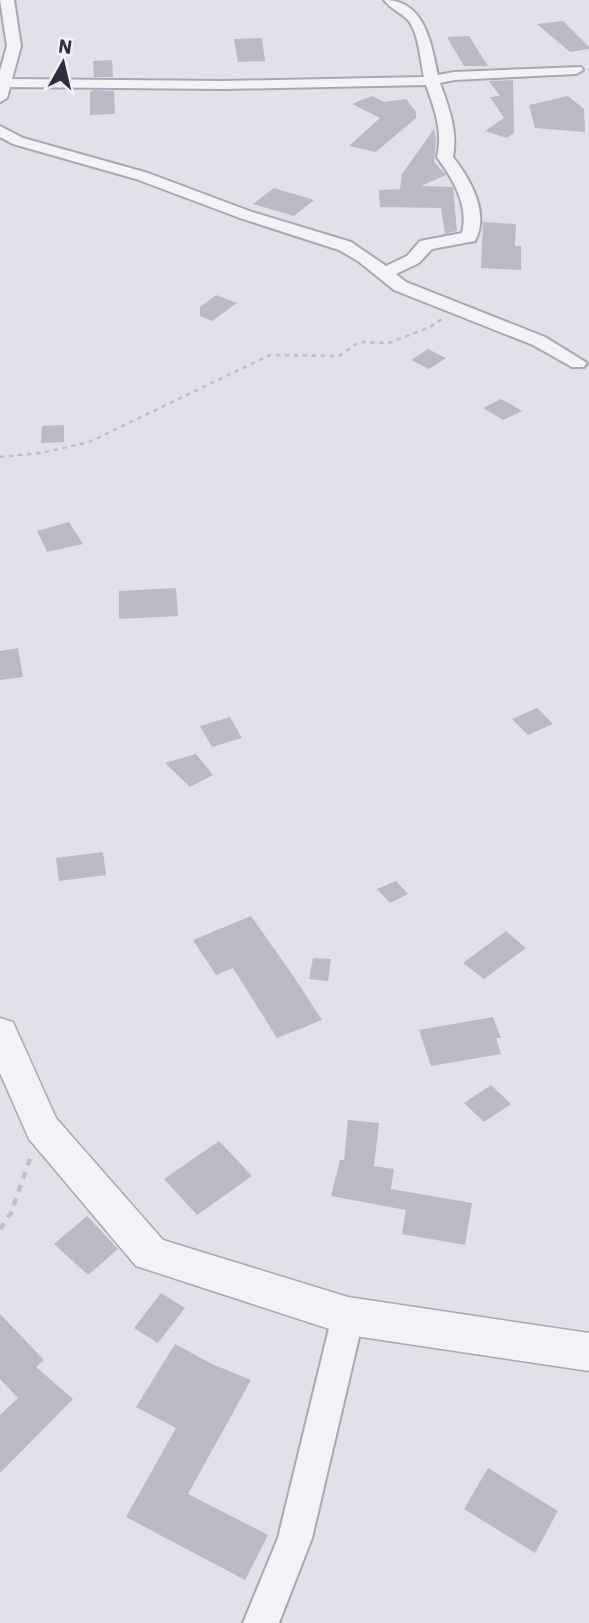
<svg xmlns="http://www.w3.org/2000/svg" width="589" height="1623" font-family="'IBM Plex Sans',sans-serif">
<style>
.building{fill:#b7bbc5}
.lines{fill:none;stroke-linecap:round;stroke-linejoin:round}
.minor-casing{stroke:#a4a9b3;stroke-width:4}
.tertiary-casing{stroke:#a4a9b3;stroke-width:3}
.path-far1{stroke:#bdc0c7;stroke-width:2.5;stroke-dasharray:4.5 4.5;stroke-linecap:butt}
.path{stroke:#bdc0c7;stroke-width:4.5;stroke-dasharray:7 7;stroke-linecap:butt}
.minor{fill:#f2f3f7;fill-rule:evenodd}
.tertiary{fill:#f2f3f7;fill-rule:evenodd}
</style>
<rect width="100%" height="100%" fill="#dfe2e9"/>
<g class="building">
<path d="M 563,21 L 589,47 L 589,49 L 570,52 L 537,24 Z"/>
<path d="M 469,36 L 488,66 L 464,66 L 447,37 Z"/>
<path d="M 262,38 L 265,61 L 238,62 L 234,39 Z"/>
<path d="M 112,60 L 113,77 L 94,77 L 93,61 Z"/>
<path d="M 513,80 L 514,133 L 507,138 L 485,131 L 504,118 L 490,97 L 500,96 L 489,81 Z"/>
<path d="M 95,90 L 114,91 L 115,114 L 90,115 L 90,92 Z"/>
<path d="M 372,96 L 384,102 L 406,99 L 416,112 L 416,118 L 376,152 L 349,146 L 380,118 L 352,104 Z"/>
<path d="M 568,96 L 584,109 L 585,132 L 535,128 L 529,105 Z"/>
<path d="M 434,129 L 436,138 L 434,162 L 446,175 L 421,186 L 453,187 L 457,231 L 445,234 L 441,208 L 380,207 L 379,190 L 400,189 L 402,174 Z"/>
<path d="M 274,188 L 314,200 L 294,216 L 253,204 Z"/>
<path d="M 483,222 L 516,224 L 515,246 L 521,246 L 521,270 L 481,268 Z"/>
<path d="M 216,295 L 237,303 L 212,321 L 200,316 L 200,307 Z"/>
<path d="M 428,349 L 446,358 L 429,369 L 411,360 Z"/>
<path d="M 501,399 L 507,402 L 522,411 L 503,420 L 483,408 Z"/>
<path d="M 64,425 L 64,442 L 41,443 L 42,426 Z"/>
<path d="M 69,522 L 83,544 L 47,552 L 37,531 Z"/>
<path d="M 176,588 L 178,616 L 119,619 L 119,591 Z"/>
<path d="M 18,648 L 23,677 L 0,680 L 0,651 Z"/>
<path d="M 537,708 L 553,724 L 528,735 L 512,719 Z"/>
<path d="M 230,717 L 242,738 L 212,747 L 200,726 Z"/>
<path d="M 196,754 L 213,775 L 190,787 L 165,763 Z"/>
<path d="M 103,852 L 106,875 L 59,881 L 56,858 Z"/>
<path d="M 396,881 L 408,894 L 390,903 L 377,889 Z"/>
<path d="M 251,916 L 294,977 L 322,1020 L 277,1038 L 233,968 L 216,975 L 193,940 Z"/>
<path d="M 506,931 L 526,948 L 484,979 L 463,963 Z"/>
<path d="M 313,958 L 331,959 L 328,981 L 309,979 Z"/>
<path d="M 493,1017 L 501,1038 L 496,1038 L 501,1054 L 431,1066 L 419,1030 Z"/>
<path d="M 491,1085 L 511,1104 L 484,1122 L 464,1103 Z"/>
<path d="M 348,1120 L 379,1123 L 374,1166 L 394,1169 L 391,1189 L 472,1203 L 465,1245 L 402,1234 L 406,1210 L 331,1196 L 340,1160 L 344,1160 Z"/>
<path d="M 219,1141 L 252,1176 L 197,1215 L 164,1179 Z"/>
<path d="M 87,1216 L 118,1249 L 88,1275 L 54,1244 Z"/>
<path d="M 161,1293 L 185,1308 L 158,1343 L 134,1328 Z"/>
<path d="M 0,1314 L 44,1360 L 36,1367 L 73,1399 L 0,1473 L 0,1415 L 18,1398 L 0,1379 Z"/>
<path d="M 175,1344 L 212,1364 L 251,1380 L 188,1494 L 268,1535 L 245,1580 L 126,1517 L 176,1428 L 136,1407 Z"/>
<path d="M 488,1468 L 558,1511 L 535,1553 L 464,1509 Z"/>
</g>
<g class="lines">
<defs>
<g id="minor">
<path d="M 0,0 L 14,0 L 21,46 L 12,79 L 224,81 L 424,77 C 420,60 419,30 406,18 C 398,11 391,9 384,0 C 425,0 431,43 438,75 L 454,72 L 581,67 L 583,70 L 576,74 L 454,80 L 440,83 C 449,108 458,131 453,157 C 470,179 490,213 475,241 L 432,249 L 419,263 L 396,274 L 406,282 L 545,337 L 587,363 L 584,367 L 572,367 L 533,345 L 394,290 L 358,261 L 339,250 L 240,218 L 136,179 L 13,144 L 0,137 L 0,126 L 23,138 L 148,173 L 252,212 L 351,242 L 386,266 L 407,256 L 420,241 L 462,233 C 469,205 453,179 437,157 C 443,131 435,110 426,85 L 224,89 L 10,87 L 7,98 L 0,102 L 0,71 L 7,46 Z"/>
<path d="M 348,1302 L 359,1306 L 364,1316 L 312,1538 L 279,1623 L 243,1623 L 278,1538 L 332,1316 L 337,1306 Z"/>
</g>
<path id="tertiary" d="M 0,1018 L 13,1022 L 56,1118 L 163,1240 L 348,1297 L 589,1333 L 589,1371 L 348,1335 L 136,1266 L 29,1139 L 0,1073 Z"/>
</defs>
<use href="#minor" class="minor-casing"/>
<use href="#tertiary" class="tertiary-casing"/>
<path class="path-far1" d="M 0,457 L 41,453 L 89,442 L 270,355 L 339,356 L 359,342 L 389,343 L 430,327 L 442,319"/>
<path class="path" d="M 0,1229 L 11,1213 L 31,1156"/>
<use href="#minor" class="minor"/>
<use href="#tertiary" class="tertiary"/>
</g>
<g transform="translate(63 63) rotate(8)" stroke="#eff1f6" stroke-width="5" paint-order="stroke">
<path d="M0-5L12 26L0 18L-12 26Z" fill="#282f40"/>
<text y="-10" font-size="19" font-weight="bold" text-anchor="middle" fill="#282f40">N</text>
</g>
</svg>
